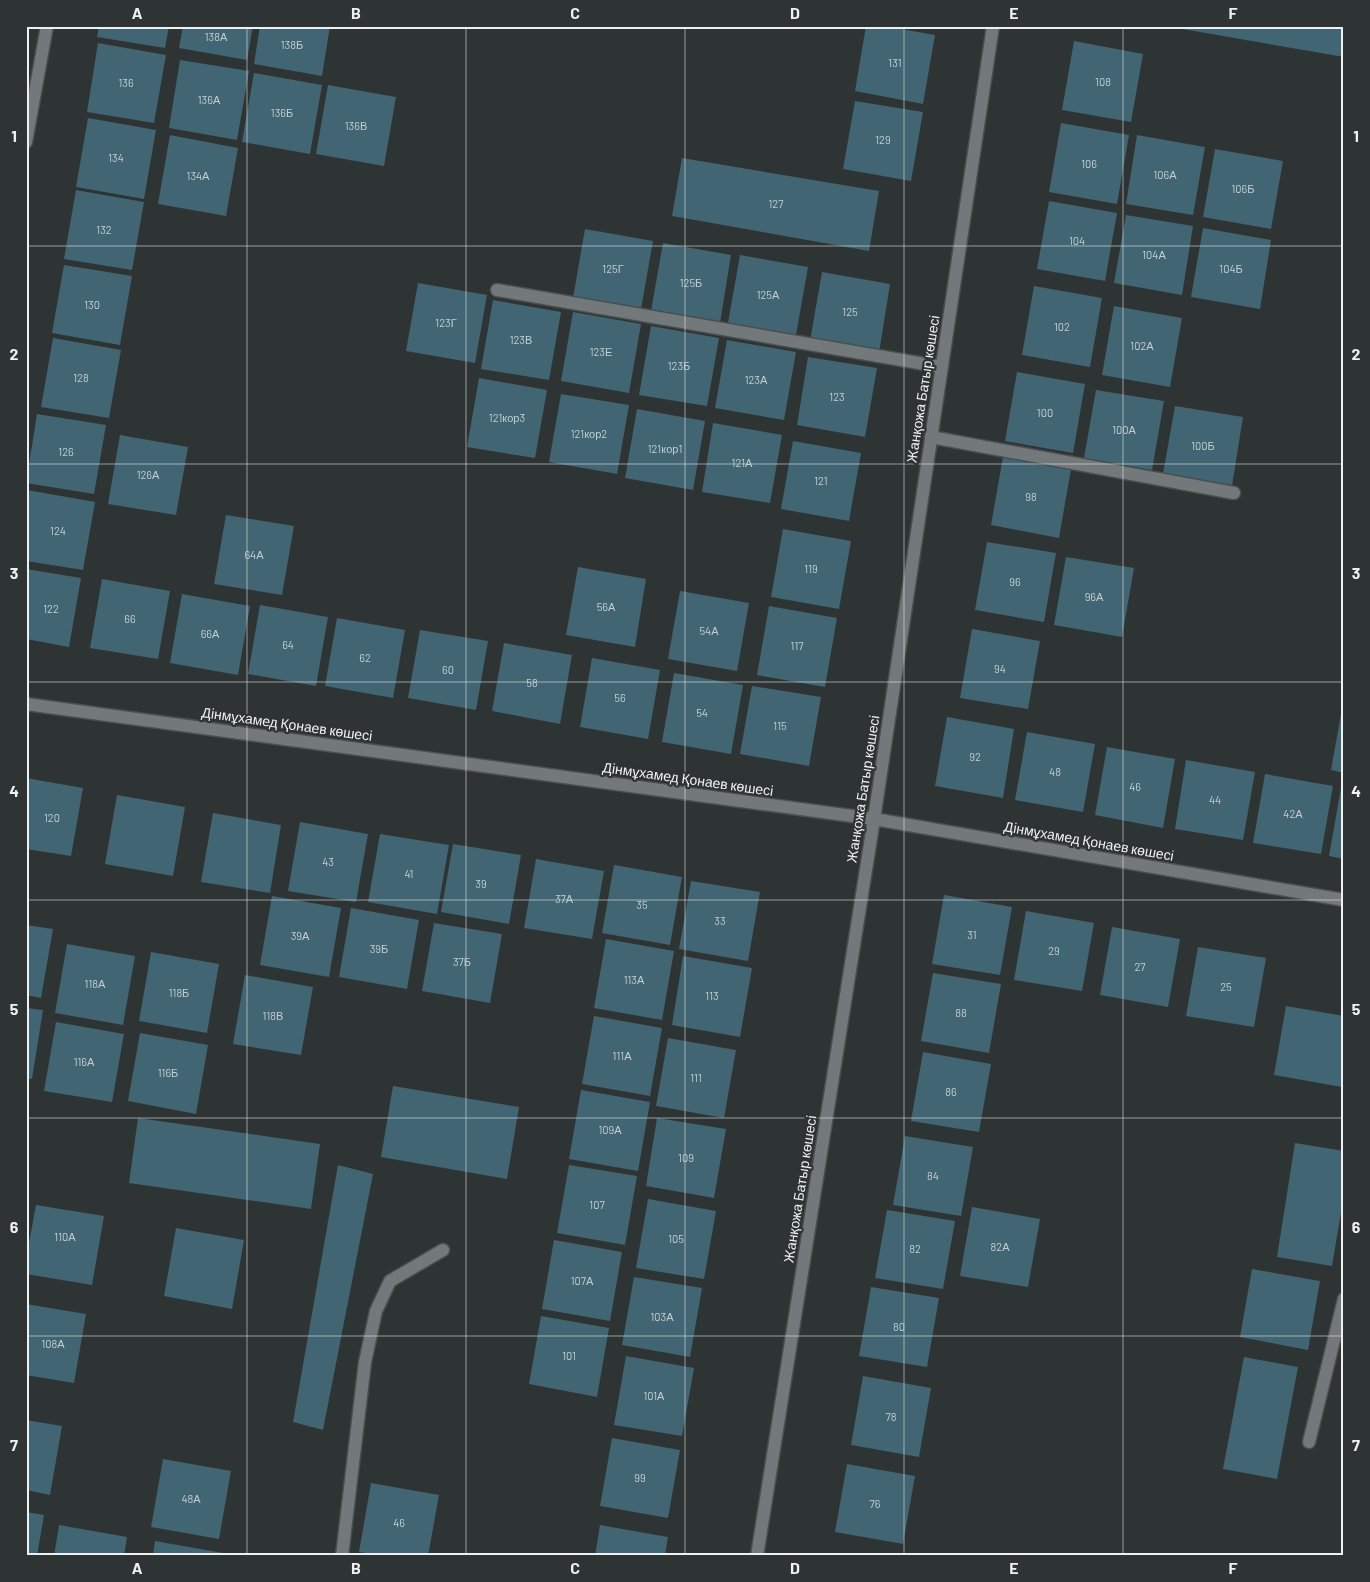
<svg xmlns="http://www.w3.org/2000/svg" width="1370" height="1582" font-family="Barlow,sans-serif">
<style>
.building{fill:#426573}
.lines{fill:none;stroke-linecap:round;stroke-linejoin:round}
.lane-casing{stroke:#4a4e4f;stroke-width:15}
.street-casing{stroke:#4a4e4f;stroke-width:15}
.secondary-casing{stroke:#4a4e4f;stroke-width:15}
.lane{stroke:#73797b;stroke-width:12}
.street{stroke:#73797b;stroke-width:12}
.secondary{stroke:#73797b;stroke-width:12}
.grid{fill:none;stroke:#eef1f2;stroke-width:1;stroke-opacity:0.55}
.labels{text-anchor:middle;stroke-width:4.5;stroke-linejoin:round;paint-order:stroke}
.number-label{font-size:11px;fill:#c3ced2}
.street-label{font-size:14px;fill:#eef1f2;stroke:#2e3334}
.neatline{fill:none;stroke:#eef1f2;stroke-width:2}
.grid-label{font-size:16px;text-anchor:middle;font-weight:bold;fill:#eef1f2}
</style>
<rect width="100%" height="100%" fill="#2e3334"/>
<g class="building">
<path d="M 99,26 L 169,26 L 165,48 L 97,37 Z"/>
<path d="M 183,26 L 253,26 L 247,60 L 179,48 Z"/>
<path d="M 260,26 L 330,26 L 322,76 L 254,64 Z"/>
<path d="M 866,26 L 884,26 L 935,35 L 923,104 L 855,91 Z"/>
<path d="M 1171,26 L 1344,26 L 1344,57 L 1171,27 Z"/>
<path d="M 1074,41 L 1143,54 L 1131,122 L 1062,110 Z"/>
<path d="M 98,43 L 166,55 L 154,123 L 87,112 Z"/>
<path d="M 180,60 L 249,71 L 237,140 L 169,128 Z"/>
<path d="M 254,73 L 322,85 L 310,154 L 242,142 Z"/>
<path d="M 328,85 L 396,97 L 384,166 L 316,154 Z"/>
<path d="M 855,101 L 923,112 L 911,181 L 843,169 Z"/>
<path d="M 88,118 L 156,130 L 144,199 L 76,187 Z"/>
<path d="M 1061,123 L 1129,135 L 1117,204 L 1049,192 Z"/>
<path d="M 170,135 L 238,148 L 226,216 L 158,204 Z"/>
<path d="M 1137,135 L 1205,147 L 1193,215 L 1126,204 Z"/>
<path d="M 1215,149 L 1283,161 L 1271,229 L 1203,217 Z"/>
<path d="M 682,158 L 879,191 L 869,251 L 672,216 Z"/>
<path d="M 76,190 L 144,202 L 132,270 L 64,259 Z"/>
<path d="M 1049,201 L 1117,213 L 1105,281 L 1037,269 Z"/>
<path d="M 1126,215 L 1193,226 L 1182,295 L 1114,283 Z"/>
<path d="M 1203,228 L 1271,240 L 1260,309 L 1191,297 Z"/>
<path d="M 585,229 L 653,241 L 641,309 L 573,298 Z"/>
<path d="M 663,243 L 731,255 L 720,323 L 651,311 Z"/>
<path d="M 740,255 L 808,267 L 796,335 L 728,323 Z"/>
<path d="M 64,265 L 132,276 L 120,345 L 52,333 Z"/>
<path d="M 822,272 L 890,284 L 879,353 L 810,341 Z"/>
<path d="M 418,283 L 487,295 L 475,363 L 406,351 Z"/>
<path d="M 1034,286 L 1102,298 L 1090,367 L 1022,355 Z"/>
<path d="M 493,300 L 561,312 L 549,380 L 481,369 Z"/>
<path d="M 1114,306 L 1182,318 L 1170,387 L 1102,375 Z"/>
<path d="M 573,312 L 641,324 L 629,393 L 561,381 Z"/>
<path d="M 651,326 L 719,338 L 707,406 L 639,395 Z"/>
<path d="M 53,338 L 121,350 L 109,418 L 41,407 Z"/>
<path d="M 727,340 L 796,352 L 784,420 L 715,408 Z"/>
<path d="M 808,357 L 877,368 L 865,437 L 797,425 Z"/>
<path d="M 1017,372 L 1085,384 L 1073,453 L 1005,441 Z"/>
<path d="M 479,378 L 547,390 L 535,458 L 467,447 Z"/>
<path d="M 1096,390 L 1164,401 L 1152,470 L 1084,458 Z"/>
<path d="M 561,394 L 629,405 L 617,474 L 549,462 Z"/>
<path d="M 1175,406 L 1243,417 L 1232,486 L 1163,474 Z"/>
<path d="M 637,409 L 705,421 L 693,490 L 625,478 Z"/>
<path d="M 37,414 L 106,425 L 94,494 L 26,483 Z"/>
<path d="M 713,423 L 782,435 L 770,503 L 702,492 Z"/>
<path d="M 120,435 L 188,447 L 176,515 L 108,504 Z"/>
<path d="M 793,441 L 861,453 L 849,521 L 781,509 Z"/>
<path d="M 1003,457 L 1071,469 L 1059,538 L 991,525 Z"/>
<path d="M 27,490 L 95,502 L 83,570 L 26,561 Z"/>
<path d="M 226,515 L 294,526 L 282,595 L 214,584 Z"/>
<path d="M 783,529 L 851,541 L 839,609 L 771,597 Z"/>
<path d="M 987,542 L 1056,553 L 1044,622 L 975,610 Z"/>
<path d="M 1066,557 L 1134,568 L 1122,637 L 1054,625 Z"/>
<path d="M 578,567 L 646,579 L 635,647 L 566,635 Z"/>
<path d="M 26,569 L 81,578 L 69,647 L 26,639 Z"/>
<path d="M 102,579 L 170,591 L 158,659 L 90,648 Z"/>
<path d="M 680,591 L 749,603 L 737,671 L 668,659 Z"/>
<path d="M 182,594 L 250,606 L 238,675 L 170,663 Z"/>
<path d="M 260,605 L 328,617 L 316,686 L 248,674 Z"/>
<path d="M 769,606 L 837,618 L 825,687 L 757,675 Z"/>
<path d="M 337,618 L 405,630 L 393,698 L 325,686 Z"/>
<path d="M 972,629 L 1040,641 L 1028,709 L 960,698 Z"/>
<path d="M 420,630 L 488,641 L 476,710 L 408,698 Z"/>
<path d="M 504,643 L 572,655 L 560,724 L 492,711 Z"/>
<path d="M 592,658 L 660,670 L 648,739 L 580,727 Z"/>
<path d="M 674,673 L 743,685 L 731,754 L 662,742 Z"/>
<path d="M 752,686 L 821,697 L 809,766 L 740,754 Z"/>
<path d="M 1343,703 L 1344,703 L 1344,773 L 1331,770 Z"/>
<path d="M 947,717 L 1014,729 L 1003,798 L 935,786 Z"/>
<path d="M 1027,732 L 1095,744 L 1083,812 L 1015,800 Z"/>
<path d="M 1107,747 L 1175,759 L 1163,828 L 1095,815 Z"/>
<path d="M 1186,760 L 1255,772 L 1243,840 L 1175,829 Z"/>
<path d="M 1265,774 L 1333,786 L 1321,854 L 1253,843 Z"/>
<path d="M 26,778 L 83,788 L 71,856 L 26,849 Z"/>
<path d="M 1341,788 L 1344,788 L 1344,859 L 1329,856 Z"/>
<path d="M 117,795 L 185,807 L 173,876 L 105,864 Z"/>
<path d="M 213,813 L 281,825 L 270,893 L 201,882 Z"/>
<path d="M 300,822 L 368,834 L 356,902 L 288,891 Z"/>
<path d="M 380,834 L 449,845 L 437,914 L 368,902 Z"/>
<path d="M 453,844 L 521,855 L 509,924 L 441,912 Z"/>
<path d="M 536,859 L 604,871 L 592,939 L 524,928 Z"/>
<path d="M 614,865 L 682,877 L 670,945 L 602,933 Z"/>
<path d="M 691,881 L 760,892 L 748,961 L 679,949 Z"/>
<path d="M 944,895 L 1012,907 L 1000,975 L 932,964 Z"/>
<path d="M 272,896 L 341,908 L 329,977 L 260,965 Z"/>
<path d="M 351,908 L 419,920 L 407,989 L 339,977 Z"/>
<path d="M 1026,911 L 1094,923 L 1082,991 L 1014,980 Z"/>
<path d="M 434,923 L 502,934 L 490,1003 L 422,991 Z"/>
<path d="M 26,925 L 53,929 L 41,998 L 26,995 Z"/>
<path d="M 1112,927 L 1180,939 L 1168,1007 L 1100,995 Z"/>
<path d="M 606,939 L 674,951 L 662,1020 L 594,1008 Z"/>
<path d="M 67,944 L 135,956 L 123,1025 L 55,1013 Z"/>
<path d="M 1198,947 L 1266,958 L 1254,1027 L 1186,1016 Z"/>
<path d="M 151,952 L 219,964 L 207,1033 L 139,1021 Z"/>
<path d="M 683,956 L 752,968 L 740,1037 L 672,1025 Z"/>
<path d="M 933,973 L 1001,984 L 989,1053 L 921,1041 Z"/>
<path d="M 245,975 L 313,987 L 301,1055 L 233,1044 Z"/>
<path d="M 1286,1006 L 1344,1016 L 1344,1075 L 1342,1087 L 1274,1075 Z"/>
<path d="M 26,1008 L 43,1010 L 32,1079 L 26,1078 Z"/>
<path d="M 594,1016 L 662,1028 L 650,1096 L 582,1084 Z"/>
<path d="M 56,1022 L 124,1034 L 112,1102 L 44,1091 Z"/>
<path d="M 140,1033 L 208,1045 L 196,1114 L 128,1101 Z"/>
<path d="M 668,1038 L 736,1050 L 724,1118 L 656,1106 Z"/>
<path d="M 923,1052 L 991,1064 L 979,1132 L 911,1121 Z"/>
<path d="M 393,1086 L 519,1107 L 507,1179 L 381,1157 Z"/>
<path d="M 581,1090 L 650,1102 L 638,1171 L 569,1159 Z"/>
<path d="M 138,1118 L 320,1144 L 311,1209 L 129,1183 Z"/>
<path d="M 657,1118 L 726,1129 L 714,1198 L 646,1186 Z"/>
<path d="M 905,1136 L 973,1147 L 961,1216 L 893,1205 Z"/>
<path d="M 1295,1143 L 1344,1151 L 1344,1195 L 1332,1266 L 1277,1257 Z"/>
<path d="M 338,1165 L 373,1174 L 323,1430 L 293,1422 Z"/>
<path d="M 569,1165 L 637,1176 L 625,1245 L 557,1233 Z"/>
<path d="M 648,1199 L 716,1211 L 704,1279 L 636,1268 Z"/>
<path d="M 36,1205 L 104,1216 L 92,1285 L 26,1274 L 26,1259 Z"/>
<path d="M 972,1207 L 1040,1219 L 1028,1287 L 960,1276 Z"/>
<path d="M 887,1210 L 955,1221 L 943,1289 L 875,1278 Z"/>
<path d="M 176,1228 L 244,1240 L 232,1309 L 164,1296 Z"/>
<path d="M 554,1240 L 622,1252 L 610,1321 L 542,1309 Z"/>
<path d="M 1252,1269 L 1320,1281 L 1308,1350 L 1240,1337 Z"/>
<path d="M 634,1277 L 702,1288 L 690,1357 L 622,1345 Z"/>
<path d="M 871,1287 L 939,1298 L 927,1367 L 859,1356 Z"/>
<path d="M 26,1304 L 86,1314 L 74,1383 L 26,1375 Z"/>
<path d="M 541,1316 L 609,1328 L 597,1397 L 529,1384 Z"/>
<path d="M 626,1356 L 694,1368 L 682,1436 L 614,1425 Z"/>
<path d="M 1244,1357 L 1298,1367 L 1277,1479 L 1223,1469 Z"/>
<path d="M 863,1376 L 931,1388 L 919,1457 L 851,1445 Z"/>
<path d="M 26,1420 L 62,1426 L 50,1495 L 26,1490 Z"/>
<path d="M 612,1438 L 680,1450 L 668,1518 L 600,1506 Z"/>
<path d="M 163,1459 L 231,1471 L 219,1539 L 151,1527 Z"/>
<path d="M 847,1464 L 915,1476 L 903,1544 L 835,1532 Z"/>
<path d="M 371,1483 L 439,1495 L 428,1556 L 382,1556 L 359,1552 Z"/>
<path d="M 26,1512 L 44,1515 L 37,1556 L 26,1556 Z"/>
<path d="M 59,1525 L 127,1537 L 124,1556 L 54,1556 Z"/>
<path d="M 600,1525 L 668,1537 L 665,1556 L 595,1556 Z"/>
<path d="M 155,1541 L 223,1553 L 223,1556 L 153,1556 Z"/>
</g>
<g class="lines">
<defs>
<path id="lane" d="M 1309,1442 L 1344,1299"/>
<g id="street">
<path d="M 26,142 L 47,26"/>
<path d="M 497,290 L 942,367"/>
<path d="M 931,437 L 1234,493"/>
<path d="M 342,1556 L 365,1362 L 376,1311 L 390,1281 L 443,1250"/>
</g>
<g id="secondary">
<path d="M 26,704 L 874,819 L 1344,900"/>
<path d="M 757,1556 L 874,819 L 993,26"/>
</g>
</defs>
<use href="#lane" class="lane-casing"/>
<use href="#street" class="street-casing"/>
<use href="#secondary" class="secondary-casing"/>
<use href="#lane" class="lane"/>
<use href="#street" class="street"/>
<use href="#secondary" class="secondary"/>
</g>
<path class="grid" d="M 247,26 L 247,1556M 466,26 L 466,1556M 685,26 L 685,1556M 904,26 L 904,1556M 1123,26 L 1123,1556M 26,246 L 1344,246M 26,464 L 1344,464M 26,682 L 1344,682M 26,900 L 1344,900M 26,1118 L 1344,1118M 26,1336 L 1344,1336"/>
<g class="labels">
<g class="number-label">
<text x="216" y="41">138А</text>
<text x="292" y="49">138Б</text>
<text x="895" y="67">131</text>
<text x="1103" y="86">108</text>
<text x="126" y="87">136</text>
<text x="209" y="104">136А</text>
<text x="282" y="117">136Б</text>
<text x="356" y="130">136В</text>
<text x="883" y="144">129</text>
<text x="116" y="162">134</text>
<text x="1089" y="168">106</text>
<text x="1165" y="179">106А</text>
<text x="198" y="180">134А</text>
<text x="1243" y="193">106Б</text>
<text x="776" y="208">127</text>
<text x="104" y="234">132</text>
<text x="1077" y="245">104</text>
<text x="1154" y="259">104А</text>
<text x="613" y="273">125Г</text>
<text x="1231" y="273">104Б</text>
<text x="691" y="287">125Б</text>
<text x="768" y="299">125А</text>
<text x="92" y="309">130</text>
<text x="850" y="316">125</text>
<text x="446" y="327">123Г</text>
<text x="1062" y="331">102</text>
<text x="521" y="344">123В</text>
<text x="1142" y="350">102А</text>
<text x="601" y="356">123Е</text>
<text x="679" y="370">123Б</text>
<text x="81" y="382">128</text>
<text x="756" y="384">123А</text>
<text x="837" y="401">123</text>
<text x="1045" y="417">100</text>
<text x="507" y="422">121кор3</text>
<text x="1124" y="434">100А</text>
<text x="589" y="438">121кор2</text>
<text x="1203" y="450">100Б</text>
<text x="665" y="453">121кор1</text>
<text x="66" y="456">126</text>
<text x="742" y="467">121А</text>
<text x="148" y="479">126А</text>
<text x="821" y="485">121</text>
<text x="1031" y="501">98</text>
<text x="58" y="535">124</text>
<text x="254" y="559">64А</text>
<text x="811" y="573">119</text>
<text x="1015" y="586">96</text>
<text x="1094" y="601">96А</text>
<text x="606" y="611">56А</text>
<text x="51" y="613">122</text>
<text x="130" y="623">66</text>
<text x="709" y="635">54А</text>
<text x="210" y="638">66А</text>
<text x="288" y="649">64</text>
<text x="797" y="650">117</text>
<text x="365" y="662">62</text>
<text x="1000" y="673">94</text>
<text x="448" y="674">60</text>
<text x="532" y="687">58</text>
<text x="620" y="702">56</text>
<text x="702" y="717">54</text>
<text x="780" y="730">115</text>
<text x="975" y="761">92</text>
<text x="1055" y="776">48</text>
<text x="1135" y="791">46</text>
<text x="1215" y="804">44</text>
<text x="1293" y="818">42А</text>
<text x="52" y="822">120</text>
<text x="328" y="866">43</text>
<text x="409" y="878">41</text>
<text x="481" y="888">39</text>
<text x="564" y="903">37А</text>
<text x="642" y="909">35</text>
<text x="720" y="925">33</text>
<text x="972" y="939">31</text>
<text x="300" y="940">39А</text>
<text x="379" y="953">39Б</text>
<text x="1054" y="955">29</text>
<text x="462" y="966">37Б</text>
<text x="1140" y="971">27</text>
<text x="634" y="984">113А</text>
<text x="95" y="988">118А</text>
<text x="1226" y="991">25</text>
<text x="179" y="997">118Б</text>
<text x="712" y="1000">113</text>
<text x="961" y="1017">88</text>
<text x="273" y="1020">118В</text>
<text x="622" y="1060">111А</text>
<text x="84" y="1066">116А</text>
<text x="168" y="1077">116Б</text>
<text x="696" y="1082">111</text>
<text x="951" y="1096">86</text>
<text x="610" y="1134">109А</text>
<text x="686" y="1162">109</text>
<text x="933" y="1180">84</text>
<text x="597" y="1209">107</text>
<text x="65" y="1241">110А</text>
<text x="676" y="1243">105</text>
<text x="1000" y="1251">82А</text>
<text x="915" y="1253">82</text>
<text x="582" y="1285">107А</text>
<text x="662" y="1321">103А</text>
<text x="899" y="1331">80</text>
<text x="53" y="1348">108А</text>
<text x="569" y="1360">101</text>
<text x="654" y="1400">101А</text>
<text x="891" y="1421">78</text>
<text x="640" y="1482">99</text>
<text x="191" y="1503">48А</text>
<text x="875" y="1508">76</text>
<text x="399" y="1527">46</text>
</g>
<g class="street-label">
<text transform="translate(923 389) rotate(-81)" y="5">Жанқожа Батыр көшесі</text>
<text transform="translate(287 724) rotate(8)" y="5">Дінмұхамед Қонаев көшесі</text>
<text transform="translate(688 779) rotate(8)" y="5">Дінмұхамед Қонаев көшесі</text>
<text transform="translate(863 789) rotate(-81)" y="5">Жанқожа Батыр көшесі</text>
<text transform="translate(1089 841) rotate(10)" y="5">Дінмұхамед Қонаев көшесі</text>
<text transform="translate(800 1189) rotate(-81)" y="5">Жанқожа Батыр көшесі</text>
</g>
</g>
<rect width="1370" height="1582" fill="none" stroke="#2e3334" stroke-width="55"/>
<rect x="28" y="28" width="1314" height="1526" class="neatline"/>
<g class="grid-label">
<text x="137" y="19">A</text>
<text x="356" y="19">B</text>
<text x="575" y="19">C</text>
<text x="795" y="19">D</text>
<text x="1014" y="19">E</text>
<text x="1233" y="19">F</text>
<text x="14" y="142">1</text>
<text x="1356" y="142">1</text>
<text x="14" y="360">2</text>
<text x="1356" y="360">2</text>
<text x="14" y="579">3</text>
<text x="1356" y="579">3</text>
<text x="14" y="797">4</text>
<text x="1356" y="797">4</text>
<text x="14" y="1015">5</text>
<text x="1356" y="1015">5</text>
<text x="14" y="1233">6</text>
<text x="1356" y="1233">6</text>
<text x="14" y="1451">7</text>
<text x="1356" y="1451">7</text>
<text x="137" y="1574">A</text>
<text x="356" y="1574">B</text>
<text x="575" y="1574">C</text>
<text x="795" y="1574">D</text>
<text x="1014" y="1574">E</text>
<text x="1233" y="1574">F</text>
</g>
</svg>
